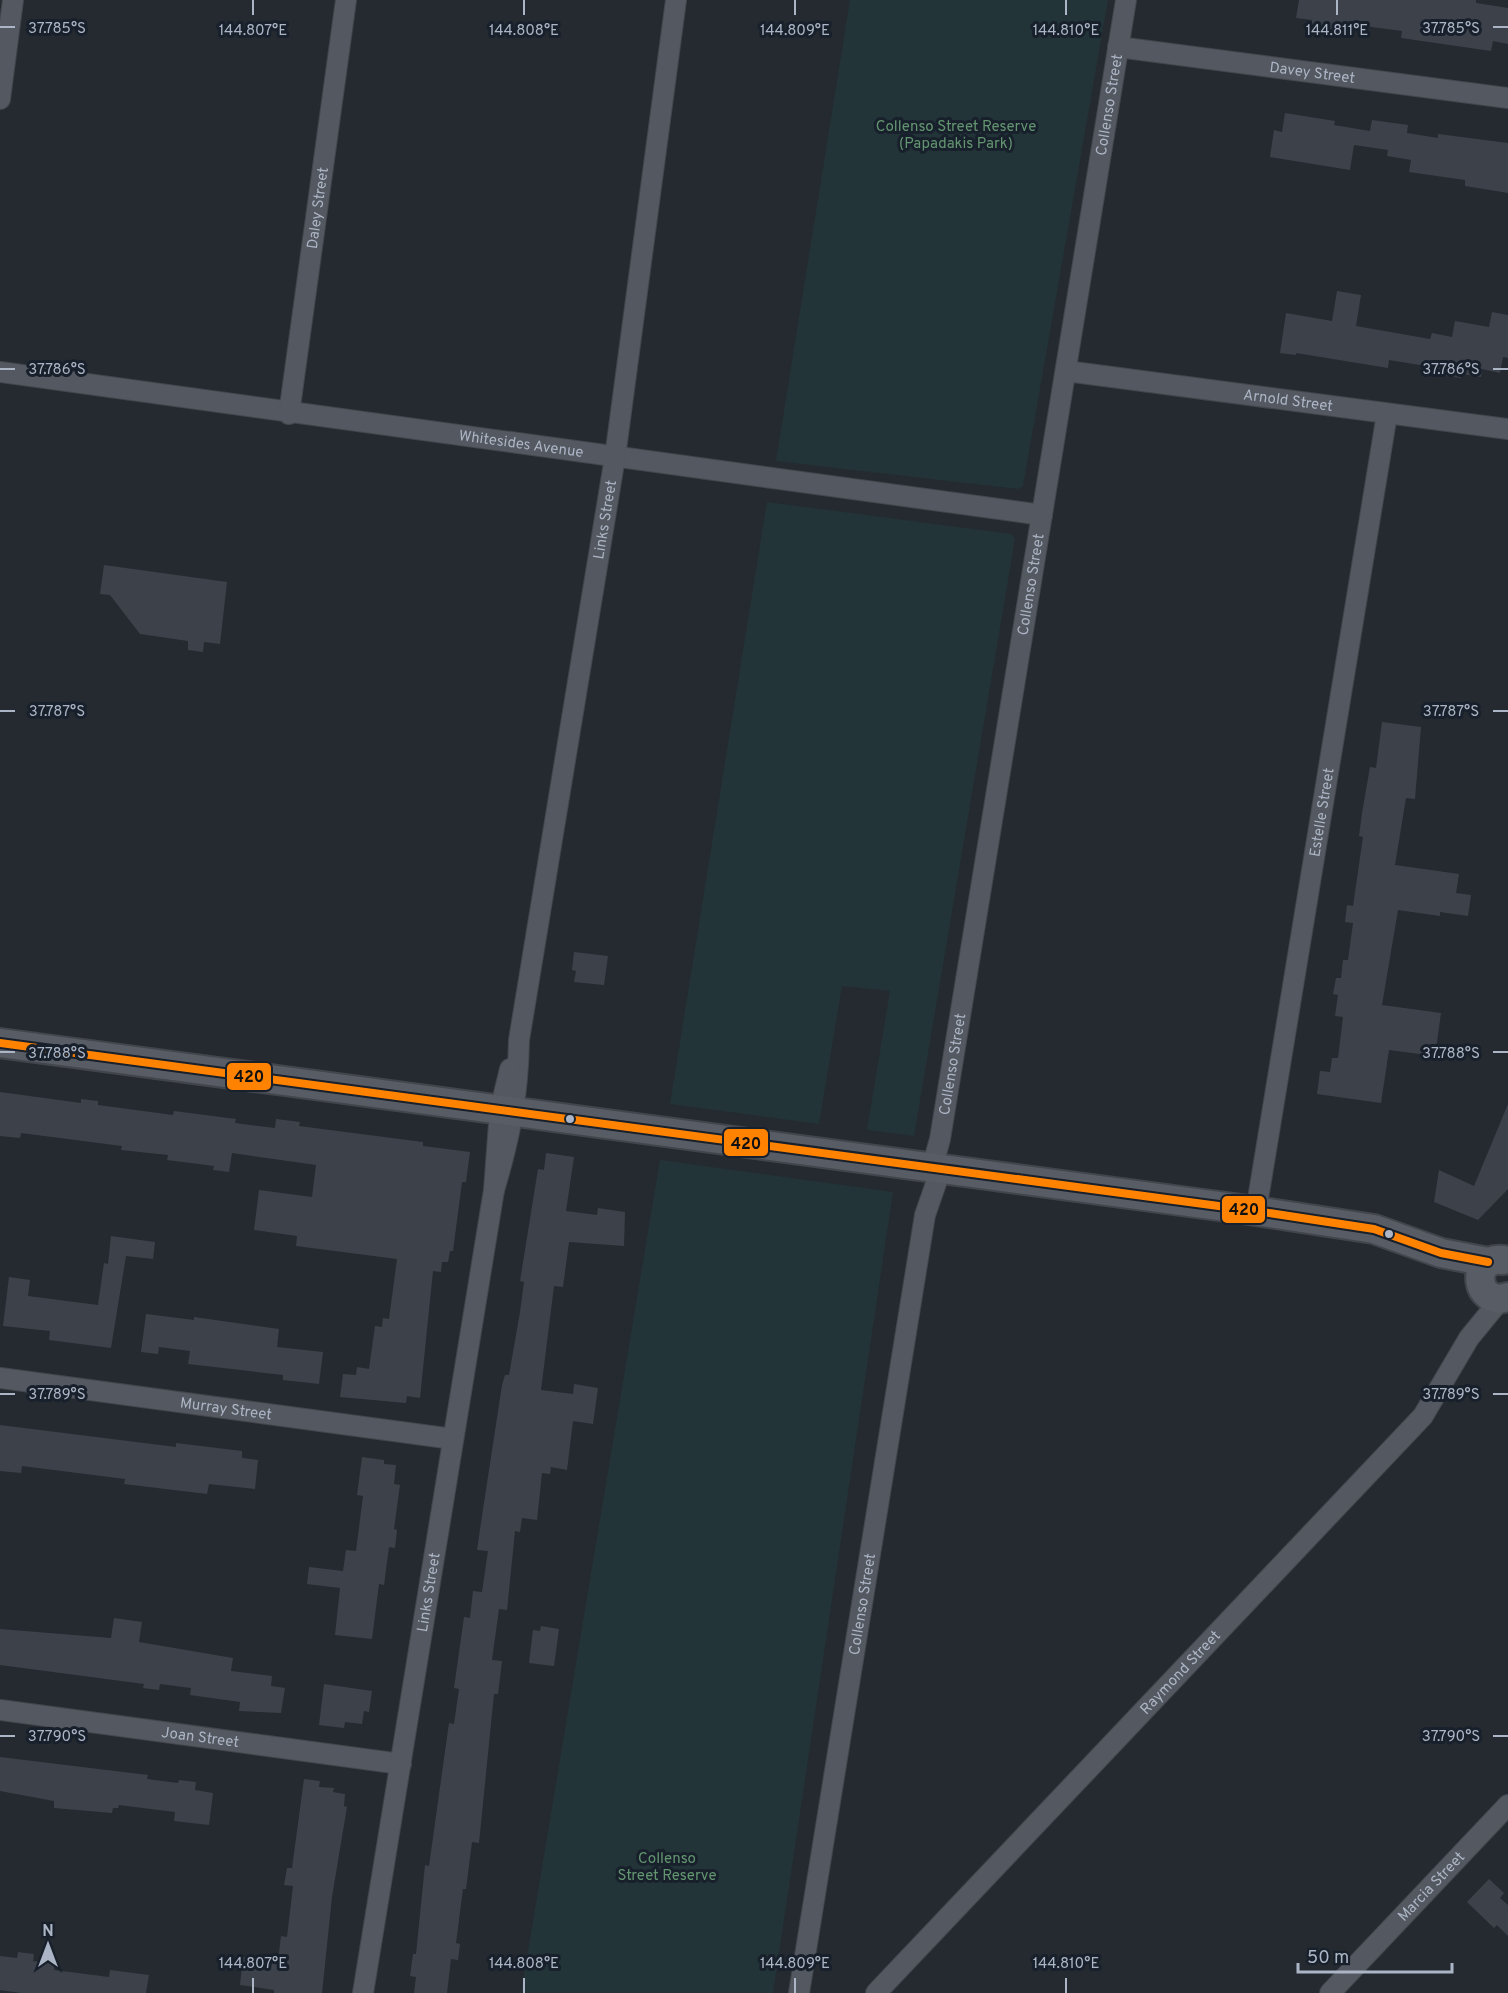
<svg xmlns="http://www.w3.org/2000/svg" width="1508" height="1993" font-family="Overpass,sans-serif">
<style>
.green{fill:#223437}
.building{fill:#3d424a}
.lines{fill:none;stroke-linecap:round;stroke-linejoin:round}
.street-casing{stroke:#42464c;stroke-width:22}
.secondary-casing{stroke:#42464c;stroke-width:32}
.street{stroke:#545860;stroke-width:20}
.secondary{stroke:#575c65;stroke-width:28}
.bus-1-casing{stroke:#18202c;stroke-width:12}
.bus-1{stroke:#ff8200;stroke-width:8}
.ticks{fill:none;stroke:#acb5c5;stroke-width:2}
.bus-dot{fill:#acb5c5;stroke:#18202c;stroke-width:2}
.labels{text-anchor:middle;stroke-width:6;stroke-linejoin:round;paint-order:stroke}
.street-label{font-size:15px;fill:#acb5c5;stroke:#18202c}
.park-label{font-size:15px;fill:#639570;stroke:#18202c}
.ticks-label{font-size:15px;text-anchor:middle;fill:#acb5c5;stroke:#18202c;stroke-width:6;stroke-linejoin:round;paint-order:stroke}
.line-badge{stroke:#18202c;stroke-width:2}
.pale-badge-label{font-size:16px;text-anchor:middle;font-weight:bold;fill:#111}
</style>
<rect width="100%" height="100%" fill="#252a31"/>
<g class="green">
<path d="M 850,0 L 1108,0 L 1023,486 L 1018,489 L 776,461 Z"/>
<path d="M 767,502 L 1011,534 L 1015,539 L 914,1136 L 867,1130 L 890,991 L 842,986 L 819,1124 L 670,1104 Z"/>
<path d="M 660,1160 L 893,1192 L 773,1993 L 521,1993 Z"/>
</g>
<g class="building">
<path d="M 1299,0 L 1476,0 L 1476,3 L 1508,8 L 1508,44 L 1493,41 L 1491,51 L 1401,38 L 1402,31 L 1364,26 L 1353,26 L 1352,32 L 1333,30 L 1312,25 L 1312,20 L 1296,18 Z"/>
<path d="M 1285,113 L 1335,121 L 1334,125 L 1370,131 L 1372,120 L 1408,125 L 1407,133 L 1438,138 L 1438,134 L 1508,143 L 1508,193 L 1465,186 L 1465,180 L 1409,172 L 1411,160 L 1387,156 L 1388,150 L 1354,145 L 1350,170 L 1270,157 L 1274,130 L 1282,132 Z"/>
<path d="M 1337,291 L 1361,295 L 1356,326 L 1430,339 L 1432,333 L 1452,337 L 1455,321 L 1489,327 L 1492,312 L 1508,315 L 1508,358 L 1503,357 L 1500,373 L 1482,369 L 1481,377 L 1462,374 L 1461,378 L 1446,376 L 1446,372 L 1426,368 L 1426,366 L 1389,360 L 1388,368 L 1296,353 L 1296,355 L 1280,353 L 1286,313 L 1332,321 Z"/>
<path d="M 104,565 L 227,582 L 220,644 L 204,642 L 203,652 L 188,650 L 188,641 L 140,634 L 110,595 L 100,594 Z"/>
<path d="M 1382,722 L 1421,727 L 1415,799 L 1406,798 L 1395,865 L 1459,874 L 1456,893 L 1471,895 L 1468,916 L 1440,912 L 1440,916 L 1398,910 L 1382,1005 L 1441,1013 L 1435,1056 L 1389,1050 L 1381,1103 L 1317,1094 L 1320,1071 L 1330,1072 L 1332,1058 L 1338,1058 L 1343,1017 L 1335,1016 L 1338,995 L 1333,994 L 1336,978 L 1341,978 L 1343,960 L 1348,960 L 1353,923 L 1345,922 L 1347,905 L 1353,906 L 1363,837 L 1359,836 L 1362,813 L 1370,767 L 1376,768 Z"/>
<path d="M 574,952 L 608,956 L 604,985 L 574,982 L 576,971 L 572,970 Z"/>
<path d="M 0,1092 L 81,1103 L 81,1099 L 98,1101 L 98,1105 L 173,1115 L 174,1111 L 236,1119 L 235,1123 L 275,1128 L 276,1119 L 300,1122 L 299,1126 L 423,1142 L 423,1146 L 470,1152 L 466,1182 L 462,1182 L 453,1251 L 450,1251 L 448,1262 L 442,1262 L 441,1272 L 433,1271 L 420,1398 L 407,1396 L 406,1403 L 340,1397 L 343,1374 L 356,1375 L 357,1367 L 369,1369 L 375,1326 L 382,1327 L 383,1318 L 389,1319 L 397,1259 L 296,1246 L 297,1236 L 254,1230 L 259,1190 L 312,1197 L 316,1165 L 232,1153 L 229,1172 L 213,1170 L 214,1166 L 167,1160 L 168,1155 L 121,1150 L 122,1146 L 21,1133 L 20,1138 L 0,1136 Z"/>
<path d="M 1508,1104 L 1508,1189 L 1478,1220 L 1434,1202 L 1439,1170 L 1474,1186 Z"/>
<path d="M 546,1153 L 574,1157 L 566,1211 L 597,1215 L 598,1208 L 625,1212 L 624,1246 L 569,1242 L 563,1287 L 554,1286 L 541,1390 L 573,1394 L 574,1384 L 598,1388 L 593,1424 L 573,1421 L 567,1470 L 551,1467 L 550,1474 L 542,1473 L 537,1520 L 522,1518 L 520,1532 L 515,1531 L 507,1610 L 499,1609 L 492,1660 L 502,1661 L 498,1694 L 494,1694 L 479,1843 L 472,1842 L 466,1889 L 463,1889 L 456,1943 L 460,1944 L 458,1960 L 451,1959 L 447,1993 L 414,1993 L 416,1977 L 410,1976 L 413,1954 L 416,1954 L 425,1865 L 429,1866 L 449,1723 L 454,1724 L 459,1689 L 454,1688 L 464,1617 L 470,1618 L 473,1591 L 482,1592 L 488,1551 L 477,1550 L 482,1516 L 502,1385 L 505,1375 L 509,1375 L 520,1312 L 524,1282 L 520,1281 L 538,1169 L 544,1170 Z"/>
<path d="M 111,1236 L 155,1242 L 153,1259 L 126,1256 L 111,1348 L 49,1340 L 50,1331 L 3,1326 L 9,1277 L 30,1280 L 28,1296 L 98,1305 L 104,1263 L 108,1264 Z"/>
<path d="M 146,1314 L 194,1320 L 194,1317 L 279,1329 L 277,1347 L 323,1352 L 319,1384 L 283,1380 L 283,1375 L 188,1364 L 190,1351 L 159,1347 L 158,1354 L 141,1352 Z"/>
<path d="M 0,1425 L 176,1447 L 176,1443 L 242,1451 L 242,1458 L 258,1460 L 255,1489 L 209,1484 L 207,1494 L 124,1484 L 125,1479 L 22,1466 L 21,1473 L 0,1471 Z"/>
<path d="M 362,1457 L 384,1460 L 384,1464 L 396,1465 L 394,1484 L 400,1485 L 394,1529 L 397,1530 L 395,1548 L 389,1547 L 384,1585 L 379,1584 L 372,1639 L 335,1635 L 340,1588 L 307,1584 L 309,1567 L 343,1571 L 346,1550 L 356,1551 L 363,1496 L 357,1495 Z"/>
<path d="M 114,1618 L 142,1622 L 139,1642 L 233,1658 L 231,1671 L 272,1676 L 271,1686 L 285,1688 L 281,1713 L 239,1711 L 240,1702 L 190,1695 L 191,1688 L 160,1684 L 159,1690 L 143,1688 L 144,1684 L 0,1665 L 0,1629 L 111,1638 Z"/>
<path d="M 541,1626 L 559,1629 L 554,1666 L 529,1663 L 533,1630 L 540,1631 Z"/>
<path d="M 324,1684 L 372,1691 L 369,1712 L 364,1711 L 362,1724 L 345,1722 L 344,1728 L 319,1725 Z"/>
<path d="M 0,1757 L 148,1775 L 147,1779 L 178,1783 L 179,1780 L 196,1782 L 195,1790 L 213,1793 L 209,1825 L 174,1821 L 175,1812 L 119,1805 L 118,1808 L 113,1808 L 112,1813 L 54,1808 L 54,1801 L 0,1791 Z"/>
<path d="M 304,1779 L 320,1781 L 319,1787 L 334,1788 L 333,1792 L 345,1794 L 344,1806 L 347,1807 L 332,1897 L 322,1993 L 274,1993 L 274,1990 L 240,1985 L 243,1957 L 278,1961 L 281,1936 L 287,1937 L 293,1886 L 284,1885 L 287,1868 L 292,1868 Z"/>
<path d="M 1489,1879 L 1504,1893 L 1500,1898 L 1508,1905 L 1508,1936 L 1497,1925 L 1494,1928 L 1467,1902 Z"/>
<path d="M 18,1952 L 34,1954 L 33,1961 L 55,1964 L 54,1970 L 109,1977 L 110,1970 L 149,1975 L 146,1993 L 21,1993 L 0,1990 L 0,1956 L 17,1958 Z"/>
</g>
<g class="lines">
<defs>
<g id="street">
<path id="s1" d="M 1118,47 L 1508,98"/>
<path d="M 0,99 L 13,0"/>
<path id="s2" d="M 1066,371 L 1508,429"/>
<path id="s3" d="M 0,372 L 1042,515"/>
<path id="s4" d="M 289,414 L 346,0"/>
<path id="s5" d="M 932,1168 L 940,1139 L 1126,0"/>
<path id="s6" d="M 494,1190 C 510,1137 518,1096 519,1040 L 615,457 L 676,0"/>
<path id="s7" d="M 1256,1211 L 1387,414"/>
<path id="s8" d="M 0,1378 L 453,1439"/>
<path id="s9" d="M 0,1710 L 401,1764"/>
<path id="s10" d="M 363,1993 L 494,1190 L 500,1110 L 510,1069"/>
<path id="s11" d="M 799,1993 L 925,1215 L 941,1169"/>
<path id="s12" d="M 876,1993 L 1423,1416 L 1469,1338 L 1501,1299"/>
<path id="s13" d="M 1330,1993 L 1508,1805"/>
</g>
<g id="secondary">
<path d="M 0,1043 L 1256,1211 L 1374,1229 L 1441,1253 L 1488,1262"/>
<path d="M 1503,1260 C 1469,1256 1475,1308 1508,1297"/>
</g>
</defs>
<use href="#street" class="street-casing"/>
<use href="#secondary" class="secondary-casing"/>
<use href="#street" class="street"/>
<use href="#secondary" class="secondary"/>
<defs>
<path id="bus-1" d="M 0,1043 L 1256,1211 L 1374,1229 L 1441,1253 L 1488,1262"/>
</defs>
<use href="#bus-1" class="bus-1-casing"/>
<use href="#bus-1" class="bus-1"/>
</g>
<path class="ticks" d="M 253,0 L 253,15M 524,0 L 524,15M 795,0 L 795,15M 1066,0 L 1066,15M 1337,0 L 1337,15M 0,27 L 15,27M 1493,27 L 1508,27M 0,369 L 15,369M 1493,369 L 1508,369M 0,711 L 15,711M 1493,711 L 1508,711M 0,1052 L 15,1052M 1493,1052 L 1508,1052M 0,1394 L 15,1394M 1493,1394 L 1508,1394M 0,1736 L 15,1736M 1493,1736 L 1508,1736M 253,1978 L 253,1993M 524,1978 L 524,1993M 795,1978 L 795,1993M 1066,1978 L 1066,1993"/>
<g class="bus-dot">
<circle cx="570" cy="1119" r="5"/>
<circle cx="1389" cy="1234" r="5"/>
</g>
<g class="labels">
<g class="street-label">
<text dy="5" stroke="none"><textPath href="#s1" startOffset="196">Davey Street</textPath></text>
<text dy="5" stroke="none"><textPath href="#s5" startOffset="1078">Collenso Street</textPath></text>
<text dy="5" stroke="none"><textPath href="#s4" startOffset="208">Daley Street</textPath></text>
<text dy="5" stroke="none"><textPath href="#s2" startOffset="224">Arnold Street</textPath></text>
<text dy="5" stroke="none"><textPath href="#s3" startOffset="526">Whitesides Avenue</textPath></text>
<text dy="5" stroke="none"><textPath href="#s6" startOffset="680">Links Street</textPath></text>
<text dy="5" stroke="none"><textPath href="#s5" startOffset="592">Collenso Street</textPath></text>
<text dy="5" stroke="none"><textPath href="#s7" startOffset="404">Estelle Street</textPath></text>
<text dy="5" stroke="none"><textPath href="#s5" startOffset="106">Collenso Street</textPath></text>
<text dy="5" stroke="none"><textPath href="#s8" startOffset="228">Murray Street</textPath></text>
<text dy="5" stroke="none"><textPath href="#s10" startOffset="406">Links Street</textPath></text>
<text dy="5" stroke="none"><textPath href="#s11" startOffset="394">Collenso Street</textPath></text>
<text dy="5" stroke="none"><textPath href="#s12" startOffset="442">Raymond Street</textPath></text>
<text dy="5" stroke="none"><textPath href="#s9" startOffset="202">Joan Street</textPath></text>
<text dy="5" stroke="none"><textPath href="#s13" startOffset="147">Marcia Street</textPath></text>
</g>
<g class="park-label">
<text x="956" y="131">Collenso Street Reserve<tspan x="956" dy="17">(Papadakis Park)</tspan></text>
<text x="667" y="1863">Collenso<tspan x="667" dy="17">Street Reserve</tspan></text>
</g>
</g>
<g class="ticks-label">
<text x="57" y="33">37.785°S</text>
<text x="1451" y="33">37.785°S</text>
<text x="253" y="35">144.807°E</text>
<text x="524" y="35">144.808°E</text>
<text x="795" y="35">144.809°E</text>
<text x="1066" y="35">144.810°E</text>
<text x="1337" y="35">144.811°E</text>
<text x="57" y="374">37.786°S</text>
<text x="1451" y="374">37.786°S</text>
<text x="57" y="716">37.787°S</text>
<text x="1451" y="716">37.787°S</text>
<text x="57" y="1058">37.788°S</text>
<text x="1451" y="1058">37.788°S</text>
<text x="57" y="1399">37.789°S</text>
<text x="1451" y="1399">37.789°S</text>
<text x="57" y="1741">37.790°S</text>
<text x="1451" y="1741">37.790°S</text>
<text x="253" y="1968">144.807°E</text>
<text x="524" y="1968">144.808°E</text>
<text x="795" y="1968">144.809°E</text>
<text x="1066" y="1968">144.810°E</text>
</g>
<g class="line-badge">
<rect x="226" y="1062" width="46" height="29" rx="6" fill="#ff8200"/>
<rect x="723" y="1128" width="46" height="29" rx="6" fill="#ff8200"/>
<rect x="1221" y="1195" width="45" height="29" rx="6" fill="#ff8200"/>
</g>
<g class="pale-badge-label">
<text x="249" y="1082">420</text>
<text x="746" y="1149">420</text>
<text x="1244" y="1215">420</text>
</g>
<g transform="translate(48 1945)" stroke="#18202c" stroke-width="4.5" paint-order="stroke">
<path d="M0-4.5L10 22L0 15L-10 22Z" fill="#acb5c5"/>
<text y="-9" font-size="16" font-weight="bold" text-anchor="middle" fill="#acb5c5">N</text>
</g>
<path d="M1298 1963v9h154v-9" fill="none" stroke="#acb5c5" stroke-width="3"/>
<text x="1307" y="1963" font-size="18" fill="#acb5c5" stroke="#18202c" stroke-width="4.5" paint-order="stroke">50 m</text>
</svg>
